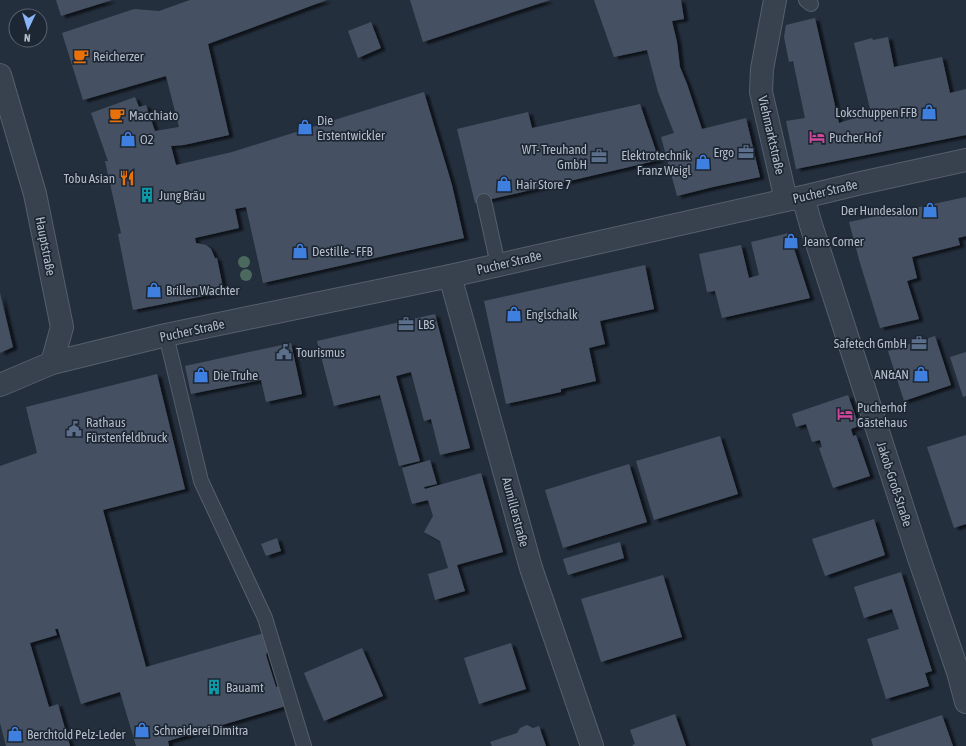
<svg xmlns="http://www.w3.org/2000/svg" width="966" height="746" font-family="'Asap Condensed',sans-serif">
<style>
.building{fill:#455162;filter:url(#shadow)}
.lines{fill:none;stroke-linecap:round;stroke-linejoin:round}
.service-casing{stroke:#565f6c;stroke-width:16}
.minor-casing{stroke:#565f6c;stroke-width:24}
.tertiary-casing{stroke:#565f6c;stroke-width:24}
.service{stroke:#38414e;stroke-width:14}
.minor{stroke:#38414e;stroke-width:22}
.tertiary{stroke:#38414e;stroke-width:22}
.tree{fill:#4b6a5d}
.labels{text-anchor:middle;stroke-width:3.5;stroke-linejoin:round;paint-order:stroke}
.poi-label{font-size:13px;fill:#b4bcc9;stroke:#1d2633;text-anchor:start}
.street-label{font-size:13px;fill:#b4bcc9;stroke:#1d2633}
</style>
<defs>
<filter id="shadow"><feDropShadow dx="4.5" dy="2.5" stdDeviation="1" flood-color="#0009"/></filter>
</defs>
<rect width="100%" height="100%" fill="#242f3e"/>
<g class="building">
<path d="M 56,0 L 112,0 L 61,16 Z"/>
<path d="M 190,0 L 327,0 L 208,44 L 229,135 L 184,145 L 171,146 L 176,165 L 232,152 L 424,92 L 452,185 L 464,238 L 263,283 L 246,207 L 235,209 L 239,228 L 195,238 L 196,243 L 206,245 L 211,249 L 215,258 L 217,258 L 224,292 L 133,310 L 118,234 L 121,233 L 105,161 L 108,161 L 91,113 L 135,97 L 139,107 L 146,105 L 155,131 L 179,127 L 166,76 L 83,100 L 62,33 L 134,9 L 159,11 Z"/>
<path d="M 410,0 L 550,0 L 423,42 Z"/>
<path d="M 594,0 L 681,0 L 684,19 L 672,21 L 677,42 L 680,67 L 687,84 L 702,129 L 746,118 L 760,177 L 713,187 L 677,196 L 661,137 L 674,133 L 658,92 L 647,50 L 614,57 Z"/>
<path d="M 815,18 L 839,123 L 871,113 L 854,43 L 872,38 L 873,40 L 888,37 L 894,67 L 942,57 L 950,93 L 966,89 L 966,135 L 796,169 L 786,121 L 805,118 L 793,61 L 789,62 L 784,37 L 786,25 Z"/>
<path d="M 371,22 L 381,48 L 358,58 L 348,31 Z"/>
<path d="M 640,104 L 659,160 L 475,203 L 457,129 L 528,112 L 532,128 Z"/>
<path d="M 966,197 L 966,236 L 958,238 L 960,245 L 912,257 L 917,278 L 907,281 L 919,319 L 880,328 L 860,263 L 849,222 Z"/>
<path d="M 789,233 L 810,298 L 722,318 L 715,291 L 707,292 L 699,254 L 741,245 L 749,278 L 759,275 L 751,242 Z"/>
<path d="M 645,265 L 654,309 L 600,321 L 605,344 L 589,348 L 596,381 L 561,389 L 561,392 L 506,404 L 484,301 Z"/>
<path d="M 0,293 L 13,347 L 0,353 Z"/>
<path d="M 435,314 L 470,448 L 440,455 L 431,419 L 424,421 L 411,372 L 396,376 L 420,461 L 399,466 L 380,395 L 334,406 L 317,341 Z"/>
<path d="M 935,336 L 951,385 L 904,401 L 888,351 Z"/>
<path d="M 291,343 L 302,394 L 266,402 L 261,380 L 191,394 L 185,366 Z"/>
<path d="M 966,352 L 966,396 L 963,397 L 950,357 Z"/>
<path d="M 157,374 L 185,489 L 103,510 L 146,667 L 264,633 L 268,650 L 266,655 L 276,687 L 280,686 L 286,706 L 168,741 L 169,746 L 136,746 L 120,692 L 81,704 L 58,629 L 55,629 L 57,635 L 30,643 L 49,707 L 58,704 L 70,746 L 6,746 L 0,723 L 0,466 L 37,453 L 26,407 Z"/>
<path d="M 848,395 L 859,426 L 851,429 L 853,436 L 856,435 L 870,476 L 833,488 L 819,448 L 822,447 L 820,440 L 812,442 L 806,424 L 796,427 L 792,414 Z"/>
<path d="M 966,435 L 966,524 L 954,528 L 927,447 Z"/>
<path d="M 720,436 L 738,494 L 654,520 L 636,461 Z"/>
<path d="M 430,460 L 437,484 L 424,487 L 425,489 L 481,473 L 503,552 L 457,565 L 465,591 L 435,600 L 428,574 L 448,568 L 440,541 L 424,532 L 433,516 L 428,500 L 412,504 L 402,468 Z"/>
<path d="M 629,464 L 647,522 L 563,548 L 545,490 Z"/>
<path d="M 874,519 L 885,555 L 825,576 L 812,539 Z"/>
<path d="M 277,538 L 281,551 L 266,556 L 261,544 Z"/>
<path d="M 620,542 L 624,558 L 568,575 L 563,559 Z"/>
<path d="M 901,572 L 932,671 L 925,673 L 929,686 L 886,699 L 867,639 L 899,629 L 892,609 L 864,618 L 854,587 Z"/>
<path d="M 663,575 L 682,637 L 601,662 L 581,599 Z"/>
<path d="M 511,643 L 526,689 L 479,704 L 464,658 Z"/>
<path d="M 362,648 L 383,696 L 324,721 L 304,673 Z"/>
<path d="M 675,714 L 686,746 L 633,746 L 632,745 L 635,744 L 630,730 Z"/>
<path d="M 942,715 L 953,746 L 873,746 L 871,739 Z"/>
<path d="M 527,725 L 533,728 L 539,726 L 546,746 L 492,746 L 490,742 L 517,733 L 520,728 Z"/>
</g>
<g class="lines">
<defs>
<g id="service">
<path d="M 806,0 L 811,4"/>
<path d="M 484,201 L 498,265"/>
<path d="M 166,335 L 201,481 L 265,618 L 304,746"/>
</g>
<g id="minor">
<path d="M 775,0 L 762,69 L 761,92 L 786,200"/>
<path d="M 803,197 L 811,225 L 918,555 L 958,672 L 966,702"/>
<path d="M 450,276 L 531,568 L 592,746"/>
<path d="M 52,363 L 166,335 L 450,276 L 786,200 L 803,197 L 861,183 L 966,160"/>
</g>
<path id="tertiary" d="M 0,75 L 35,194 L 62,327 L 52,363 L 0,385"/>
</defs>
<use href="#service" class="service-casing"/>
<use href="#minor" class="minor-casing"/>
<use href="#tertiary" class="tertiary-casing"/>
<use href="#service" class="service"/>
<use href="#minor" class="minor"/>
<use href="#tertiary" class="tertiary"/>
</g>
<g class="tree">
<circle cx="244" cy="262" r="6"/>
<circle cx="246" cy="275" r="6"/>
</g>
<defs>
<symbol id="cafe-bare" viewBox="-9 -9 18 18"><path d="M-5.5-4.5H6V0H3Q3 3.5 0 3.5H-2.5Q-5.5 3.5-5.5 0ZM3-3.2v2h1.7v-2ZM-6 4.5H4V6H-6Z" fill="#e8710a" stroke="#1d2633" stroke-width="2.5" paint-order="stroke"/></symbol>
<symbol id="shop-bare" viewBox="-9 -9 18 18"><path d="M-5-2.5h2.3a2.7 3.5 0 0 1 5.4 0H5L5.5 6h-11ZM-1.5-2.5h3a1.5 2.3 0 0 0-3 0Z" fill="#3f7fe0" stroke="#1d2633" stroke-width="2.5" paint-order="stroke"/></symbol>
<symbol id="hotel-bare" viewBox="-9 -9 18 18"><path d="M-6-4.5h1.5V1H6V5H4.5V3h-9V5H-6ZM-4 0a1.8 1.8 0 1 1 3.6 0ZM.5 0V-2.5h3Q6-2.5 6 0Z" fill="#d1479c" stroke="#1d2633" stroke-width="2.5" paint-order="stroke"/></symbol>
<symbol id="office-bare" viewBox="-9 -9 18 18"><path d="M-6-3h4V-5.5h4V-3h4V5H-6ZM-1-4.5V-3h2v-1.5ZM-6 0V1H6V0Z" fill="#5c6f8a" stroke="#1d2633" stroke-width="2.5" paint-order="stroke"/></symbol>
<symbol id="restaurant-bare" viewBox="-9 -9 18 18"><path d="M-5-6h1v4h1v-4h1v4h1v-4h1v5L-1.5 .5V6h-2V.5L-5-1ZM5-6V6H3V1.5H1.5Q1.5-4 5-6Z" fill="#e8710a" stroke="#1d2633" stroke-width="2.5" paint-order="stroke"/></symbol>
<symbol id="building-bare" viewBox="-9 -9 18 18"><path d="M-4-6H4V6H1V3H-1V6H-4ZM-2.5-4.3h1.7v1.8h-1.7ZM.8-4.3h1.7v1.8H.8ZM-2.5-1h1.7V.8h-1.7ZM.8-1h1.7V.8H.8Z" fill="#0f9aa8" stroke="#1d2633" stroke-width="2.5" paint-order="stroke"/></symbol>
<symbol id="civic-bare" viewBox="-9 -9 18 18"><path d="M-.6-6.5H3V-4.5H.6V-3L4-1V1h2V6H-6V1h2V-1L-.6-3ZM-1.2 2.5V6h2.4V2.5Z" fill="#5c6f8a" stroke="#1d2633" stroke-width="2.5" paint-order="stroke"/></symbol>
</defs>
<g fill-rule="evenodd">
<use href="#cafe-bare" x="70" y="45" width="22" height="22"/>
<use href="#shop-bare" x="918" y="101" width="22" height="22"/>
<use href="#cafe-bare" x="106" y="104" width="22" height="22"/>
<use href="#shop-bare" x="294" y="116" width="22" height="22"/>
<use href="#hotel-bare" x="806" y="126" width="22" height="22"/>
<use href="#shop-bare" x="117" y="128" width="22" height="22"/>
<use href="#office-bare" x="735" y="141" width="22" height="22"/>
<use href="#office-bare" x="588" y="145" width="22" height="22"/>
<use href="#shop-bare" x="692" y="151" width="22" height="22"/>
<use href="#restaurant-bare" x="116" y="167" width="22" height="22"/>
<use href="#shop-bare" x="493" y="173" width="22" height="22"/>
<use href="#building-bare" x="136" y="184" width="22" height="22"/>
<use href="#shop-bare" x="919" y="199" width="22" height="22"/>
<use href="#shop-bare" x="780" y="230" width="22" height="22"/>
<use href="#shop-bare" x="289" y="240" width="22" height="22"/>
<use href="#shop-bare" x="143" y="279" width="22" height="22"/>
<use href="#shop-bare" x="503" y="303" width="22" height="22"/>
<use href="#office-bare" x="395" y="313" width="22" height="22"/>
<use href="#office-bare" x="908" y="332" width="22" height="22"/>
<use href="#civic-bare" x="273" y="341" width="22" height="22"/>
<use href="#shop-bare" x="910" y="363" width="22" height="22"/>
<use href="#shop-bare" x="190" y="364" width="22" height="22"/>
<use href="#hotel-bare" x="834" y="403" width="22" height="22"/>
<use href="#civic-bare" x="63" y="418" width="22" height="22"/>
<use href="#building-bare" x="203" y="676" width="22" height="22"/>
<use href="#shop-bare" x="131" y="719" width="22" height="22"/>
<use href="#shop-bare" x="4" y="723" width="22" height="22"/>
</g>
<g class="labels">
<g class="poi-label">
<text x="93" y="61">Reicherzer</text>
<text x="917" y="117" text-anchor="end">Lokschuppen FFB</text>
<text x="129" y="120">Macchiato</text>
<text x="317" y="125">Die<tspan x="317" dy="15">Erstentwickler</tspan></text>
<text x="829" y="142">Pucher Hof</text>
<text x="140" y="144">O2</text>
<text x="587" y="154" text-anchor="end">WT- Treuhand<tspan x="587" dy="15">GmbH</tspan></text>
<text x="734" y="157" text-anchor="end">Ergo</text>
<text x="691" y="160" text-anchor="end">Elektrotechnik<tspan x="691" dy="15">Franz Weigl</tspan></text>
<text x="115" y="183" text-anchor="end">Tobu Asian</text>
<text x="516" y="189">Hair Store 7</text>
<text x="159" y="200">Jung Bräu</text>
<text x="918" y="215" text-anchor="end">Der Hundesalon</text>
<text x="803" y="246">Jeans Corner</text>
<text x="312" y="256">Destille - FFB</text>
<text x="166" y="295">Brillen Wachter</text>
<text x="526" y="319">Englschalk</text>
<text x="418" y="329">LBS</text>
<text x="907" y="348" text-anchor="end">Safetech GmbH</text>
<text x="296" y="357">Tourismus</text>
<text x="909" y="379" text-anchor="end">AN&amp;AN</text>
<text x="213" y="380">Die Truhe</text>
<text x="857" y="412">Pucherhof<tspan x="857" dy="15">Gästehaus</tspan></text>
<text x="86" y="427">Rathaus<tspan x="86" dy="15">Fürstenfeldbruck</tspan></text>
<text x="226" y="692">Bauamt</text>
<text x="154" y="735">Schneiderei Dimitra</text>
<text x="27" y="739">Berchtold Pelz-Leder</text>
</g>
<g class="street-label">
<text transform="translate(772 135) rotate(77)" y="5">Viehmarktstraße</text>
<text transform="translate(825 191) rotate(-13)" y="5">Pucher Straße</text>
<text transform="translate(46 246) rotate(79)" y="5">Hauptstraße</text>
<text transform="translate(509 262) rotate(-13)" y="5">Pucher Straße</text>
<text transform="translate(192 330) rotate(-12)" y="5">Pucher Straße</text>
<text transform="translate(895 484) rotate(72)" y="5">Jakob-Groß-Straße</text>
<text transform="translate(516 512) rotate(75)" y="5">Aumillerstraße</text>
</g>
</g>
<g transform="translate(28 28) rotate(184)"><circle r="19" fill="#1d2633" stroke="#59626f"/>
<path d="M0-3L7 15L0 10L-7 15Z" fill="#8ab4f8"/>
<text y="-6" font-size="11" font-weight="bold" text-anchor="middle" fill="#b4bcc9">N</text>
</g>
</svg>
